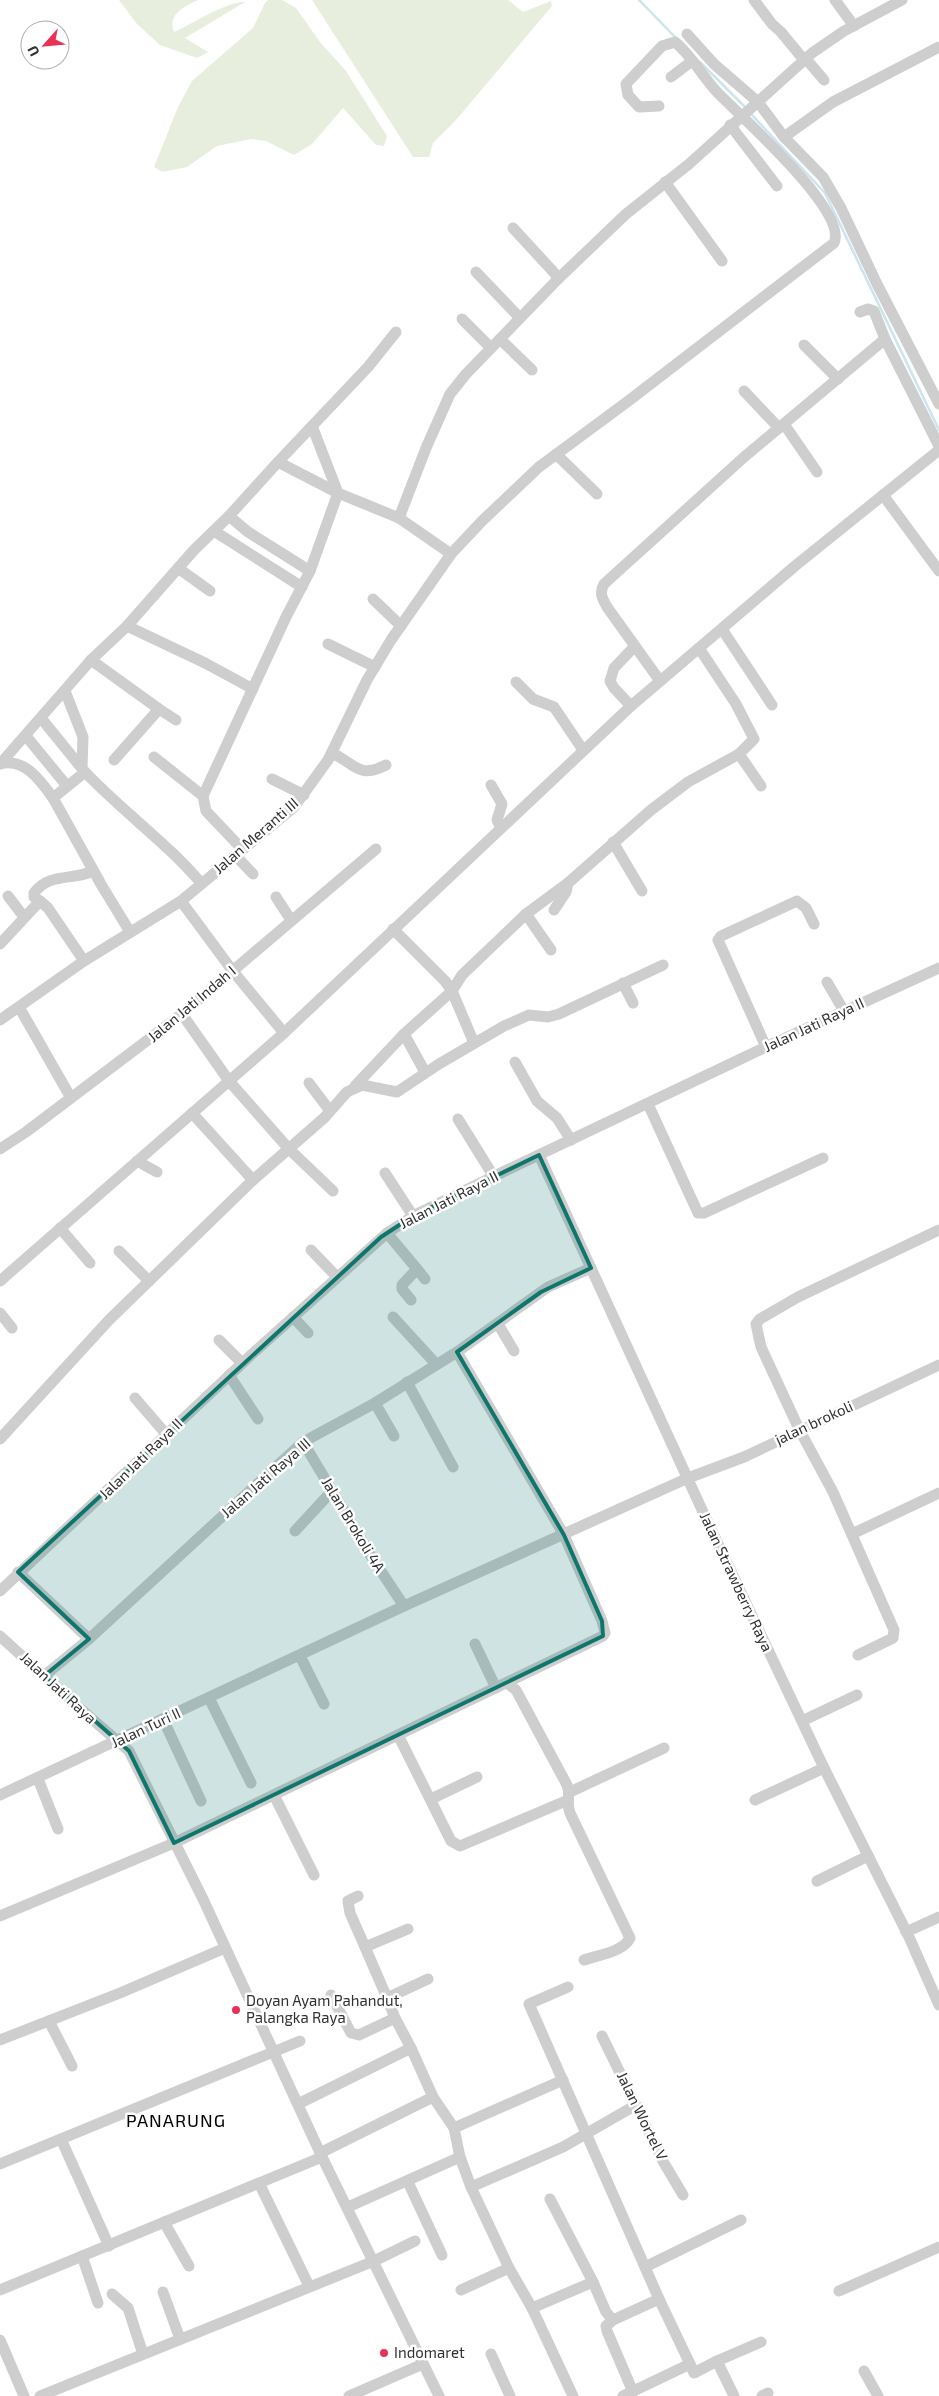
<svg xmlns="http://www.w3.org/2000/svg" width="939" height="2396" font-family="'Exo 2',sans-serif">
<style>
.green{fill:#e8eede}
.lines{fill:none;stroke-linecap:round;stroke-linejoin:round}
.stream{stroke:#cbe4ee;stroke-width:2.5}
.minor{stroke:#cecece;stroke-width:11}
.marked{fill:#0f766e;fill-opacity:0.2;stroke:#0f766e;stroke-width:4;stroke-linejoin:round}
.poi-dot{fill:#ea3055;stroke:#fff;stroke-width:2}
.labels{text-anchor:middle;stroke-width:5;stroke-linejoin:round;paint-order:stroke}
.street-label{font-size:15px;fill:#313131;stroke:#fff}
.poi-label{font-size:15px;fill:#313131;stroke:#fff;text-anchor:start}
.quarter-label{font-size:18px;letter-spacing:1px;fill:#000;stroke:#fff}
</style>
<rect width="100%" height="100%" fill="#fff"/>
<g class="green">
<path d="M 119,0 L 198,0 C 185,6 167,14 174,32 C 190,25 229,0 245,2 L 185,38 L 208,52 L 197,58 L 160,45 L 137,24 Z"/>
<path d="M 268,0 L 282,0 L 296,8 L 320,42 L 346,71 L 387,136 L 384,146 L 376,145 L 343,108 L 312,144 L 294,155 L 266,141 L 251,139 L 217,146 L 187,167 L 162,172 L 154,167 L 178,107 L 192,81 L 253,28 L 265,3 Z"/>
<path d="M 312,0 L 508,0 L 523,12 L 551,1 L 552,6 L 456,120 L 433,143 L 429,157 L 413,157 Z"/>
</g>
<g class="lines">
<g class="stream">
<path d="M 639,0 L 677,39"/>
<path d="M 700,62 L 746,108"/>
<path d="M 751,114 L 825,193 L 939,430"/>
</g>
<g class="minor">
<path d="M 754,0 L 772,24 L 781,32 L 804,60"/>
<path d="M 835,0 L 854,26"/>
<path d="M 687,34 L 714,64 L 758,102 L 784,137 L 823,177 L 841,208 L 877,284 L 939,404"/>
<path d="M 806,59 L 824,80"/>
<path d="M 671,77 L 692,61"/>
<path d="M 730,125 L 777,186"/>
<path d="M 784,137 L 833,102 L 939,47"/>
<path d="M 665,182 L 722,261"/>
<path d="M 513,228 L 559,278"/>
<path d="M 476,272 L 520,318"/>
<path d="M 860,312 L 868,309 L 874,311 L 885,339"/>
<path d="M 462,319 L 491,348"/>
<path d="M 500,339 L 532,370"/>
<path d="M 804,345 L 838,379"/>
<path d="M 744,391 L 779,428"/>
<path d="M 784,424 L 817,472"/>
<path d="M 556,454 L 597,494"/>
<path d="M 278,462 L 368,367 L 396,332"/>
<path d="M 883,495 L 939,571"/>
<path d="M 399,518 L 426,448 L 450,394 L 466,374 L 559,278 L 626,214 L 689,164 L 812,53 L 844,31 L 902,0"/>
<path d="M 214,531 L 302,587"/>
<path d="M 178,568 L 210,591"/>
<path d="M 310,571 L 338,493 L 312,426"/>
<path d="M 373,599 L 401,626"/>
<path d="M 127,626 L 205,663 L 253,689"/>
<path d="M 722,629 L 772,705"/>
<path d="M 328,644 L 375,667"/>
<path d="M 91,660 L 159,709 L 114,760"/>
<path d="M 660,681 L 607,607 C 602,598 599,593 604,584 L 743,458 L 885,339 L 939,446"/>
<path d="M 516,682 L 533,699 L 554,707 L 583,750"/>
<path d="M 65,691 L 83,737 L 82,768"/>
<path d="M 631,706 L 614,688 L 610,681 L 614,668 L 635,646"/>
<path d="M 159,709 L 176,720"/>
<path d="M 41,718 L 84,771"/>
<path d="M 26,736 L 67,786"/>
<path d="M 332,753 C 357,765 358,779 386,765"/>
<path d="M 739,754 L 761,786"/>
<path d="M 154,757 L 203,796"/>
<path d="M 0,764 L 91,660 L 127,626 L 194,550 L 229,516"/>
<path d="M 0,764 C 24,757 41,781 53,798"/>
<path d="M 272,779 L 304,795"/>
<path d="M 491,785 L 502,804 L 497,820 L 501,828"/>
<path d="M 613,842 L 642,891"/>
<path d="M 243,850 L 206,811 L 203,796 L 286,617 L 310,571 L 248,532 L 229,516 L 278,462 L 338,493 L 399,518 L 451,554"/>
<path d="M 236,856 L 253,874"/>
<path d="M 8,896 L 24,917"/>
<path d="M 276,897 L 291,920"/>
<path d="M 40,901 L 34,897 L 34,893 C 50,872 73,881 93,871"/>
<path d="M 181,901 L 232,970 L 284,1033"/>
<path d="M 554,910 L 566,892 L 568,883"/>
<path d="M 526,914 L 551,950"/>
<path d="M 393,929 L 445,981 L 452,991 L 474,1043"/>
<path d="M 130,932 L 102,886 L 53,798 L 85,772 C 122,811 166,842 201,883"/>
<path d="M 0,944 L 40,901 L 48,908 L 84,961"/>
<path d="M 827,982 L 844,1011"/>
<path d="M 623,983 L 633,1003"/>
<path d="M 19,1007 L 71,1098"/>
<path d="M 182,1014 L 229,1081 L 289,1149 L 333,1191"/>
<path d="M 0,1020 L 84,961 L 181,901 L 294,807 L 328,760 L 367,680 L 391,640 L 451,554 L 482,521 L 539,467 L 627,402 L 834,243 C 849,211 740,116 717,92 C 703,77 692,56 675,42 L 662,46 L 626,84 L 628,95 L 639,107 L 659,106"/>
<path d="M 766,1047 L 718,940 L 721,936 L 797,901 L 806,908 L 814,924"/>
<path d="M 515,1062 L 537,1101 L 557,1118 L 571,1140"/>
<path d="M 425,1072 L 404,1034 L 452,991 L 462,975 L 526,914 L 568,883 L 651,810 L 688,782 L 739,754 L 754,739 L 736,704 L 699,648"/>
<path d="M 309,1083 L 330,1111"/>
<path d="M 355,1086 L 404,1034"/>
<path d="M 648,1104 L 698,1213 L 704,1213 L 823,1158"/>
<path d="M 192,1113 L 253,1180"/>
<path d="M 458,1119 L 494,1177"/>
<path d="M 0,1149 L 26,1132 L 182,1014 L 376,849"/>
<path d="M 539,1155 L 709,1525 L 824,1768 L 909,1937 L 939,2005"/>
<path d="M 137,1161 L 157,1172"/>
<path d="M 385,1173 L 413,1216"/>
<path d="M 60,1228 L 90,1263"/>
<path d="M 387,1233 L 417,1269 L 402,1285 L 402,1289 L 411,1300"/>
<path d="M 311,1250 L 337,1277"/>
<path d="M 119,1251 L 149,1281"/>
<path d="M 417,1269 L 425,1279"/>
<path d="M 0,1281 L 284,1033 L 631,706 L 795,566 L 939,450"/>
<path d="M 0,1313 L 12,1328"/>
<path d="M 293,1317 L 308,1333"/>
<path d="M 393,1317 L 436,1364"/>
<path d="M 498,1324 L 514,1351"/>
<path d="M 219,1340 L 242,1363"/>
<path d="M 229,1375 L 258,1419"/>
<path d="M 407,1382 L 453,1467"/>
<path d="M 135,1398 L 166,1434"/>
<path d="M 375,1403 L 394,1436"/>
<path d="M 0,1439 L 109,1320 L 253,1180 L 324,1118 L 347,1092 L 362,1085 L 397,1092 L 439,1064 L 504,1026 L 529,1015 L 548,1017 L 559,1014 L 663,965"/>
<path d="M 303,1442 L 371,1556 L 404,1606"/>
<path d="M 295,1531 L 332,1491"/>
<path d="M 852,1534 L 939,1493"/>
<path d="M 18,1572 L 89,1639"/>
<path d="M 0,1591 L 251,1355 L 387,1233 L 413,1216 L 509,1169 L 770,1045 L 939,968"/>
<path d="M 0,1636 L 78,1707 L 129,1751 L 203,1899 L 322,2157 L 439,2396"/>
<path d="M 475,1644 L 496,1688"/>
<path d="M 858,1655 L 893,1638 L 894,1630 L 833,1492 L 799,1429 L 761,1347 L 756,1324 L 760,1319 L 798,1297 L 939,1230"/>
<path d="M 300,1656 L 324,1704"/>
<path d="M 44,1676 L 89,1639 L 303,1442 L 375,1403 L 457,1352 L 548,1287 L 591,1268"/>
<path d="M 507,1683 L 516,1690 L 567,1785 C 571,1795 566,1803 570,1813 L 630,1938 C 623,1952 598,1955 584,1960"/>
<path d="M 209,1698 L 251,1783"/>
<path d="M 163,1719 L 201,1801"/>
<path d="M 802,1721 L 857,1695"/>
<path d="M 398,1735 L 451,1841 L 460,1846 L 568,1800"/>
<path d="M 38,1779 L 58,1829"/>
<path d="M 570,1792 L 664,1748"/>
<path d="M 0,1795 L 404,1606 L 688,1478 L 744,1457 L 939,1365"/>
<path d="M 274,1795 L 314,1875"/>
<path d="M 431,1799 L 477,1777"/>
<path d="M 755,1800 L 824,1768"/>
<path d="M 817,1881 L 868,1856"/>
<path d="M 358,1896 L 348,1901 L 350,1913 L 365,1947"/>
<path d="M 0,1916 L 174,1843 L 603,1636 L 605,1633 L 602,1621 L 564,1535 L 457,1352"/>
<path d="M 906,1932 L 939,1917"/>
<path d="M 568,1987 L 529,2004 L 659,2299 L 690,2364"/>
<path d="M 331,1995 L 351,2033 L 359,2035 L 395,2018 L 411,2048"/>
<path d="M 387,1998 L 365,1947 L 408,1929"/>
<path d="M 395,2018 L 387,1998 L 428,1979"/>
<path d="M 49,2021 L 72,2066"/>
<path d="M 602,2036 L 664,2163 L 683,2195"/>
<path d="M 0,2040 L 120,1993 L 225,1948"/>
<path d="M 433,2097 L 454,2128 L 460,2157"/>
<path d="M 298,2104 L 411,2048 L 433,2097 L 320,2153"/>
<path d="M 454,2128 L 563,2080"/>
<path d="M 61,2139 L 109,2246"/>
<path d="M 0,2164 L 300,2041"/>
<path d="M 408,2182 L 442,2255"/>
<path d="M 259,2183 L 309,2286"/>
<path d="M 471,2187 L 563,2147 L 636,2105"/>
<path d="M 550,2199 L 593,2282 L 606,2312 L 613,2320 L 659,2299"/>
<path d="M 348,2207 L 460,2157 L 471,2187 L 509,2268"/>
<path d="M 164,2222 L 189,2266"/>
<path d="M 82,2256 L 98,2303"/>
<path d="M 645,2267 L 741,2220"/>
<path d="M 0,2290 L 322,2157"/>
<path d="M 461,2290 L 509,2268 L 532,2308 L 573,2396"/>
<path d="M 839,2291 L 939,2247"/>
<path d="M 163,2292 L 180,2339"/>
<path d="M 112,2294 L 128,2308 L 143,2354"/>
<path d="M 532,2308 L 593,2282"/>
<path d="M 613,2320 L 606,2326 L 607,2331 L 633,2392"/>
<path d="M 0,2340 L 24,2396"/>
<path d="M 491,2354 L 510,2396"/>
<path d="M 717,2361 L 761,2342"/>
<path d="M 864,2371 L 878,2396"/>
<path d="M 40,2396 L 374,2261 L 415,2241"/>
<path d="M 349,2396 L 423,2364"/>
<path d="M 623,2396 L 690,2364 L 694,2373 L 717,2361 L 734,2396"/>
<path d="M 762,2396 L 768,2393"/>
</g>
</g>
<path class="marked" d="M 539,1155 L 591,1268 L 541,1292 L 457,1352 L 564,1535 L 602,1621 L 603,1636 L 174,1843 L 129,1751 L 44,1676 L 89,1639 L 18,1572 L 381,1237 L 413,1216 Z"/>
<g class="poi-dot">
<circle cx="236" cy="2010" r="5"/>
<circle cx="384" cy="2353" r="5"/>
</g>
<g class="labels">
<g class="street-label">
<text transform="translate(256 836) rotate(-41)" y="5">Jalan Meranti III</text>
<text transform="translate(192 1004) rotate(-40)" y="5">Jalan Jati Indah I</text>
<text transform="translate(814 1025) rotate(-25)" y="5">Jalan Jati Raya II</text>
<text transform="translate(449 1200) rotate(-27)" y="5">Jalan Jati Raya II</text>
<text transform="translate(814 1423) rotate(-25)" y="5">jalan brokoli</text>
<text transform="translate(141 1459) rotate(-44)" y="5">Jalan Jati Raya II</text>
<text transform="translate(266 1478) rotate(-41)" y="5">Jalan Jati Raya III</text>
<text transform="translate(353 1525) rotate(59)" y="5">Jalan Brokoli 4A</text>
<text transform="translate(736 1582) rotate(65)" y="5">Jalan Strawberry Raya</text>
<text transform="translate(58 1688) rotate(43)" y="5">Jalan Jati Raya</text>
<text transform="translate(146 1728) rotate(-25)" y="5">Jalan Turi II</text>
<text transform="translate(642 2116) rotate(64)" y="5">Jalan Wortel V</text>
</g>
<g class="poi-label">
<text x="246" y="2006">Doyan Ayam Pahandut,<tspan x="246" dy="17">Palangka Raya</tspan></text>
<text x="394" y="2358">Indomaret</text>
</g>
<g class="quarter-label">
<text x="176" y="2127">PANARUNG</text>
</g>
</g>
<g transform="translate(45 45) rotate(243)"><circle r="24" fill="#ffffff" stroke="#adadad"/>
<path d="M0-4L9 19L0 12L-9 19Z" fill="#ea3055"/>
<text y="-8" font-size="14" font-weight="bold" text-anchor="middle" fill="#313131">U</text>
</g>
</svg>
